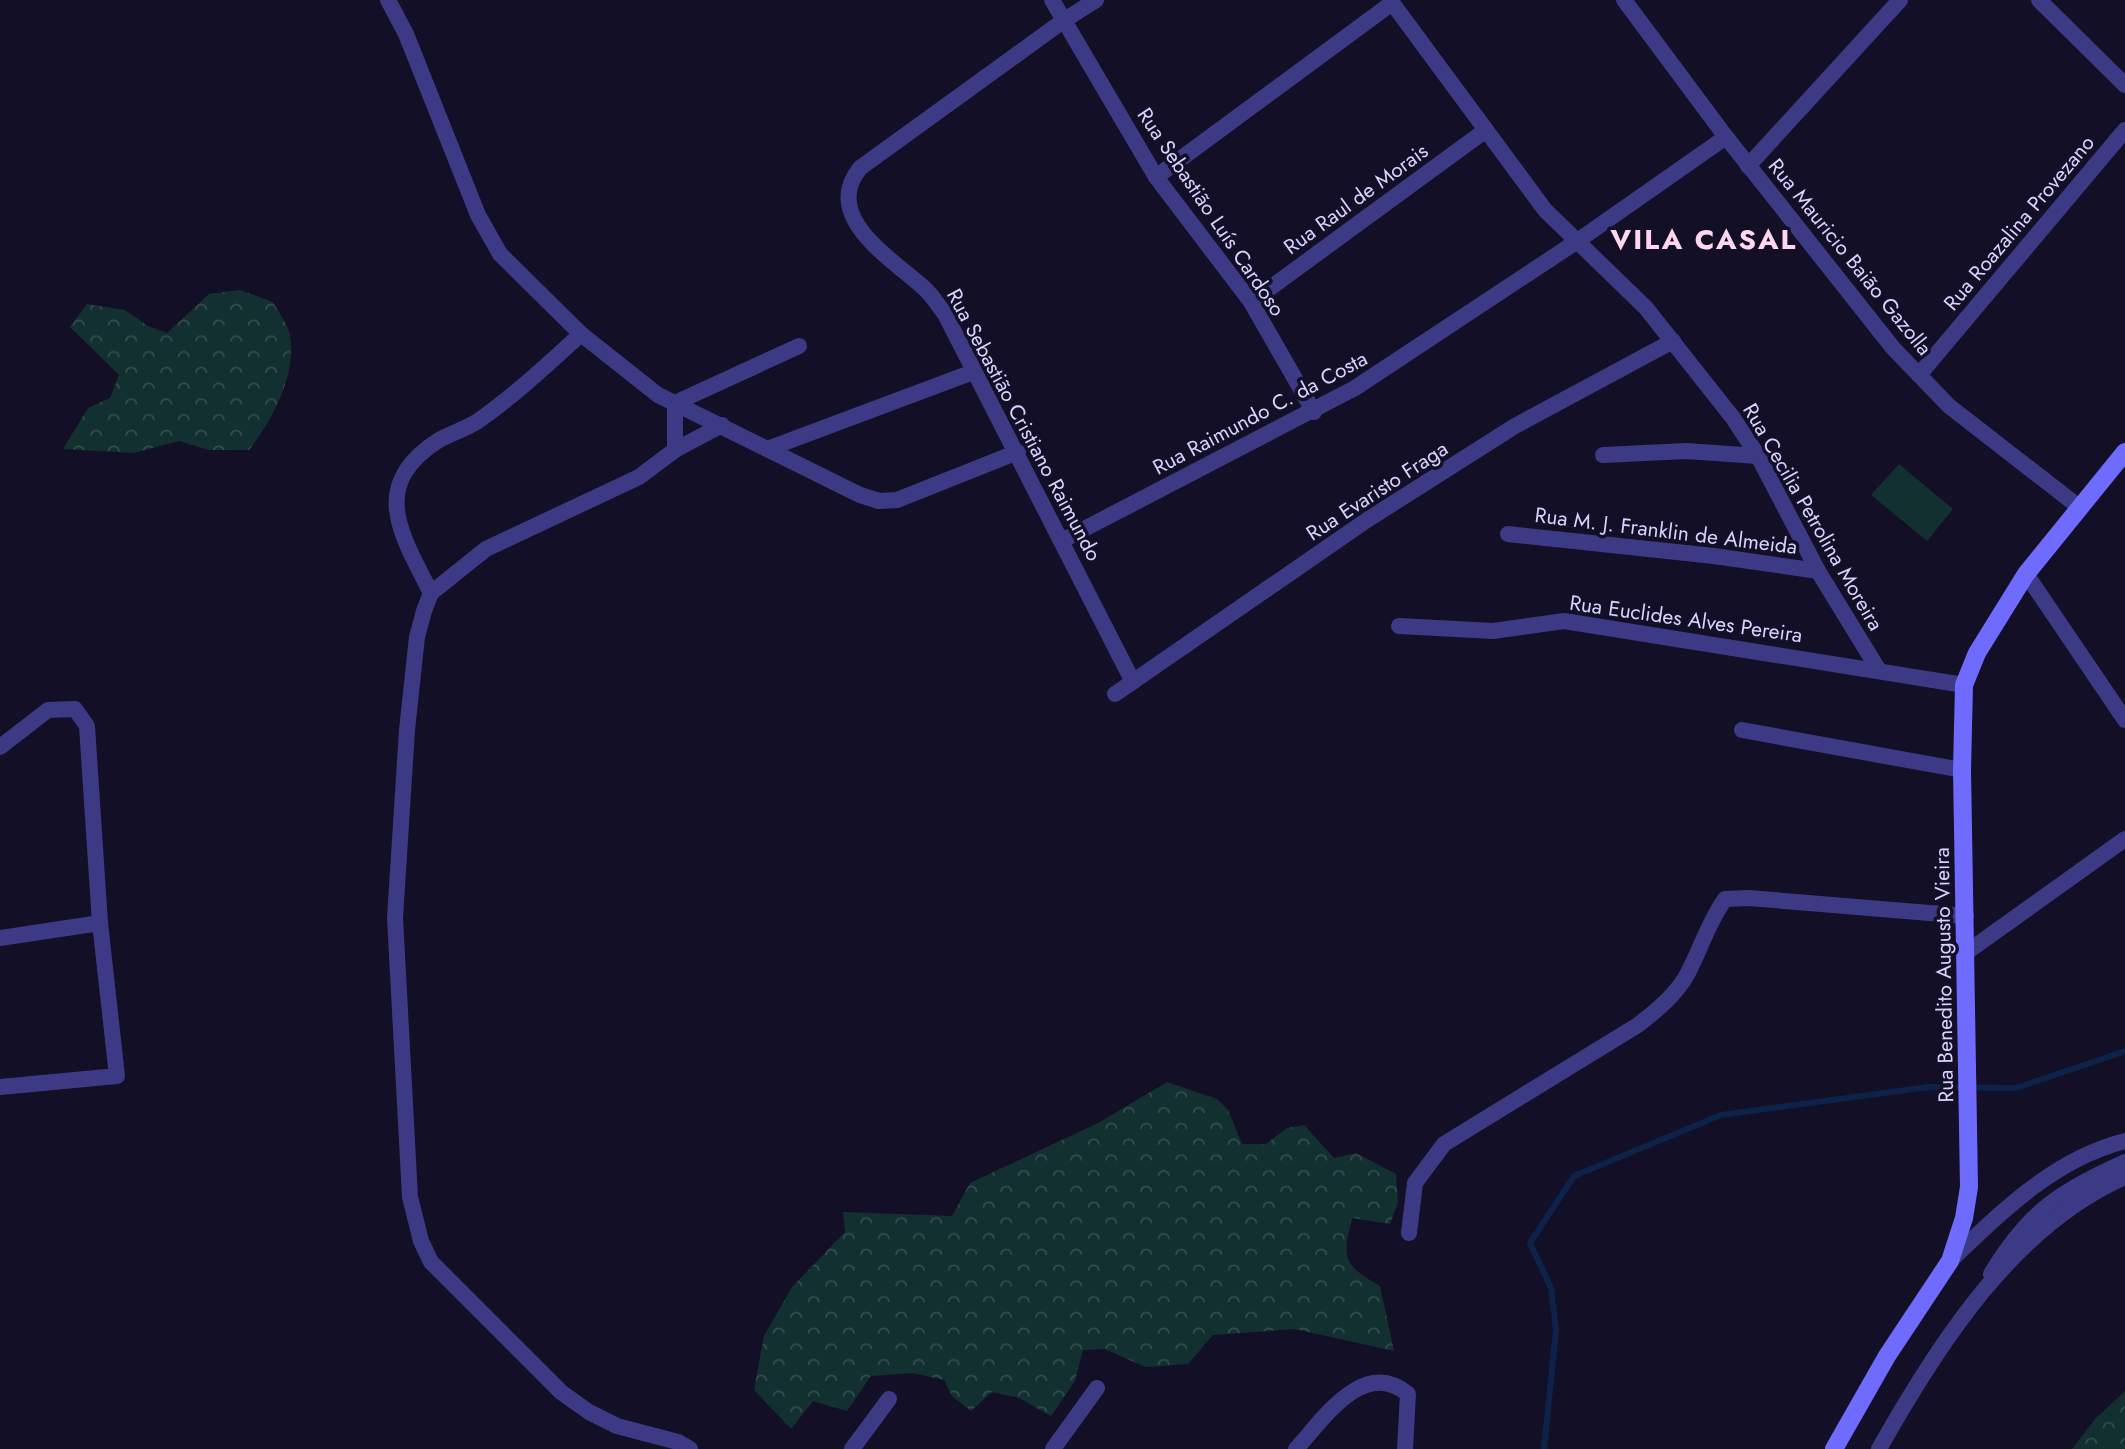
<svg xmlns="http://www.w3.org/2000/svg" width="2125" height="1449" font-family="Jost,sans-serif">
<style>
.forest{fill:url(#forest-crowns)}
.pitch{fill:#12302f}
.lines{fill:none;stroke-linecap:round;stroke-linejoin:round}
.stream{stroke:#0c2248;stroke-width:6}
.street{stroke:#3d3a85;stroke-width:16}
.secondary{stroke:#6f6bff;stroke-width:18}
.labels{text-anchor:middle;stroke-width:7;stroke-linejoin:round;paint-order:stroke}
.street-label{font-size:21px;fill:#d9d4ff;stroke:#130f26}
.district-label{font-size:28px;font-weight:bold;letter-spacing:2px;fill:#ffd6f0;stroke:#130f26}
</style>
<defs>
<pattern id="forest-crowns" width="20" height="18" patternUnits="userSpaceOnUse" patternTransform="scale(1.75)"><rect width="20" height="18" fill="#12302f"/><path d="M2 6a3 3 0 1 1 6 0M12 15a3 3 0 1 1 6 0" fill="none" stroke="#344d4e"/></pattern>
</defs>
<rect width="100%" height="100%" fill="#130f26"/>
<g class="forest">
<path d="M 240,290 L 273,302 C 278,312 289,325 290,336 C 297,374 272,421 249,450 L 209,450 L 179,441 L 134,453 L 63,449 L 88,408 L 110,398 L 119,375 L 70,327 L 87,304 L 125,310 L 148,326 L 167,333 L 209,294 Z"/>
<path d="M 1167,1082 L 1217,1099 L 1228,1110 L 1242,1144 L 1266,1144 L 1287,1128 L 1304,1125 L 1334,1158 L 1356,1153 L 1396,1174 L 1398,1203 L 1390,1224 L 1352,1218 C 1342,1258 1343,1265 1380,1286 L 1394,1351 L 1295,1329 L 1213,1335 L 1188,1364 L 1145,1367 L 1105,1349 L 1083,1350 L 1075,1381 L 1051,1416 L 1019,1398 L 992,1392 L 971,1411 L 952,1396 L 944,1380 L 913,1373 L 871,1376 L 847,1411 L 813,1401 L 791,1429 L 754,1390 L 764,1336 L 792,1287 L 845,1232 L 843,1212 L 952,1216 L 970,1183 L 1100,1122 Z"/>
<path d="M 2125,1391 L 2125,1449 L 2072,1449 L 2095,1419 Z"/>
</g>
<path class="pitch" d="M 1899,464 L 1953,509 L 1927,541 L 1871,495 Z"/>
<g class="lines">
<path class="stream" d="M 1544,1449 L 1556,1330 L 1551,1288 L 1530,1243 L 1574,1176 L 1721,1115 L 1928,1087 L 2016,1088 L 2125,1051"/>
<g class="street">
<path d="M 388,0 L 406,34 L 478,215 L 500,254 L 581,334 L 658,395 L 860,495 L 879,501 L 897,500 L 1018,452"/>
<path d="M 1052,0 L 1156,177 L 1251,302 L 1314,412"/>
<path d="M 1096,0 L 1063,21 L 860,168 C 821,217 891,258 924,288 C 932,295 938,305 945,314 L 1133,682"/>
<path d="M 1390,0 L 1545,210 L 1646,308 L 1733,418 L 1758,456 L 1818,571 L 1878,669"/>
<path d="M 1624,0 L 1726,137 L 1893,348 L 1949,406 L 2079,507"/>
<path d="M 2039,0 L 2125,85"/>
<path d="M 1748,166 L 1900,0"/>
<path d="M 1156,177 L 1392,3"/>
<path d="M 1251,302 L 1486,130"/>
<path d="M 1919,375 L 2125,130"/>
<path d="M 770,448 L 973,372"/>
<path d="M 675,450 L 675,403 L 799,346"/>
<path d="M 1603,455 L 1686,451 L 1758,456"/>
<path d="M 1508,534 L 1714,556 L 1818,571"/>
<path d="M 1063,540 L 1355,388 L 1576,242 L 1726,137"/>
<path d="M 2026,574 L 2125,720"/>
<path d="M 431,593 C 401,534 368,485 439,440 C 451,433 466,429 478,421 C 515,395 548,364 581,334"/>
<path d="M 1399,626 L 1493,631 L 1564,621 L 1964,685"/>
<path d="M 1115,694 L 1367,520 L 1515,426 L 1673,341"/>
<path d="M 1742,730 L 1962,770"/>
<path d="M 0,747 L 48,710 L 75,709 L 87,726 L 100,923 L 117,1076 L 0,1087"/>
<path d="M 0,938 L 100,923"/>
<path d="M 1967,952 L 2125,839"/>
<path d="M 1409,1233 L 1415,1183 L 1444,1144 L 1638,1025 C 1657,1010 1676,995 1688,973 C 1701,948 1708,923 1725,899 L 1749,898 L 1966,916"/>
<path d="M 1950,1261 C 2001,1212 2054,1159 2125,1141"/>
<path d="M 1991,1274 C 2028,1212 2060,1191 2125,1162"/>
<path d="M 690,1449 L 678,1442 L 617,1426 L 589,1412 L 561,1392 L 431,1262 L 421,1241 L 410,1197 L 395,918 L 407,730 L 417,637 L 424,611 L 431,593 L 486,549 L 639,477 L 675,450 L 722,425"/>
<path d="M 852,1449 L 889,1399"/>
<path d="M 1053,1449 L 1097,1388"/>
<path d="M 1296,1449 C 1323,1420 1363,1357 1408,1394 L 1405,1449"/>
<path d="M 1879,1449 C 1937,1346 2013,1226 2125,1177"/>
</g>
<path class="secondary" d="M 1834,1449 L 1887,1356 L 1950,1261 L 1964,1218 L 1969,1187 L 1962,770 L 1964,685 L 1977,653 L 2026,574 L 2125,452"/>
</g>
<g class="labels">
<g class="street-label">
<text transform="translate(1356 199) rotate(-36)" y="7">Rua Raul de Morais</text>
<text transform="translate(1211 212) rotate(56)" y="7">Rua Sebastião Luís Cardoso</text>
<text transform="translate(2019 223) rotate(-50)" y="7">Rua Roazalina Provezano</text>
<text transform="translate(1850 257) rotate(51)" y="7">Rua Mauricio Baião Gazolla</text>
<text transform="translate(1260 413) rotate(-28)" y="7">Rua Raimundo C. da Costa</text>
<text transform="translate(1024 425) rotate(62)" y="7">Rua Sebastião Cristiano Raimundo</text>
<text transform="translate(1377 491) rotate(-33)" y="7">Rua Evaristo Fraga</text>
<text transform="translate(1813 517) rotate(60)" y="7">Rua Cecilia Petrolina Moreira</text>
<text transform="translate(1666 531) rotate(7)" y="7">Rua M. J. Franklin de Almeida</text>
<text transform="translate(1686 619) rotate(8)" y="7">Rua Euclides Alves Pereira</text>
<text transform="translate(1944 975) rotate(-91)" y="7">Rua Benedito Augusto Vieira</text>
</g>
<g class="district-label">
<text x="1704" y="249">VILA CASAL</text>
</g>
</g>
</svg>
